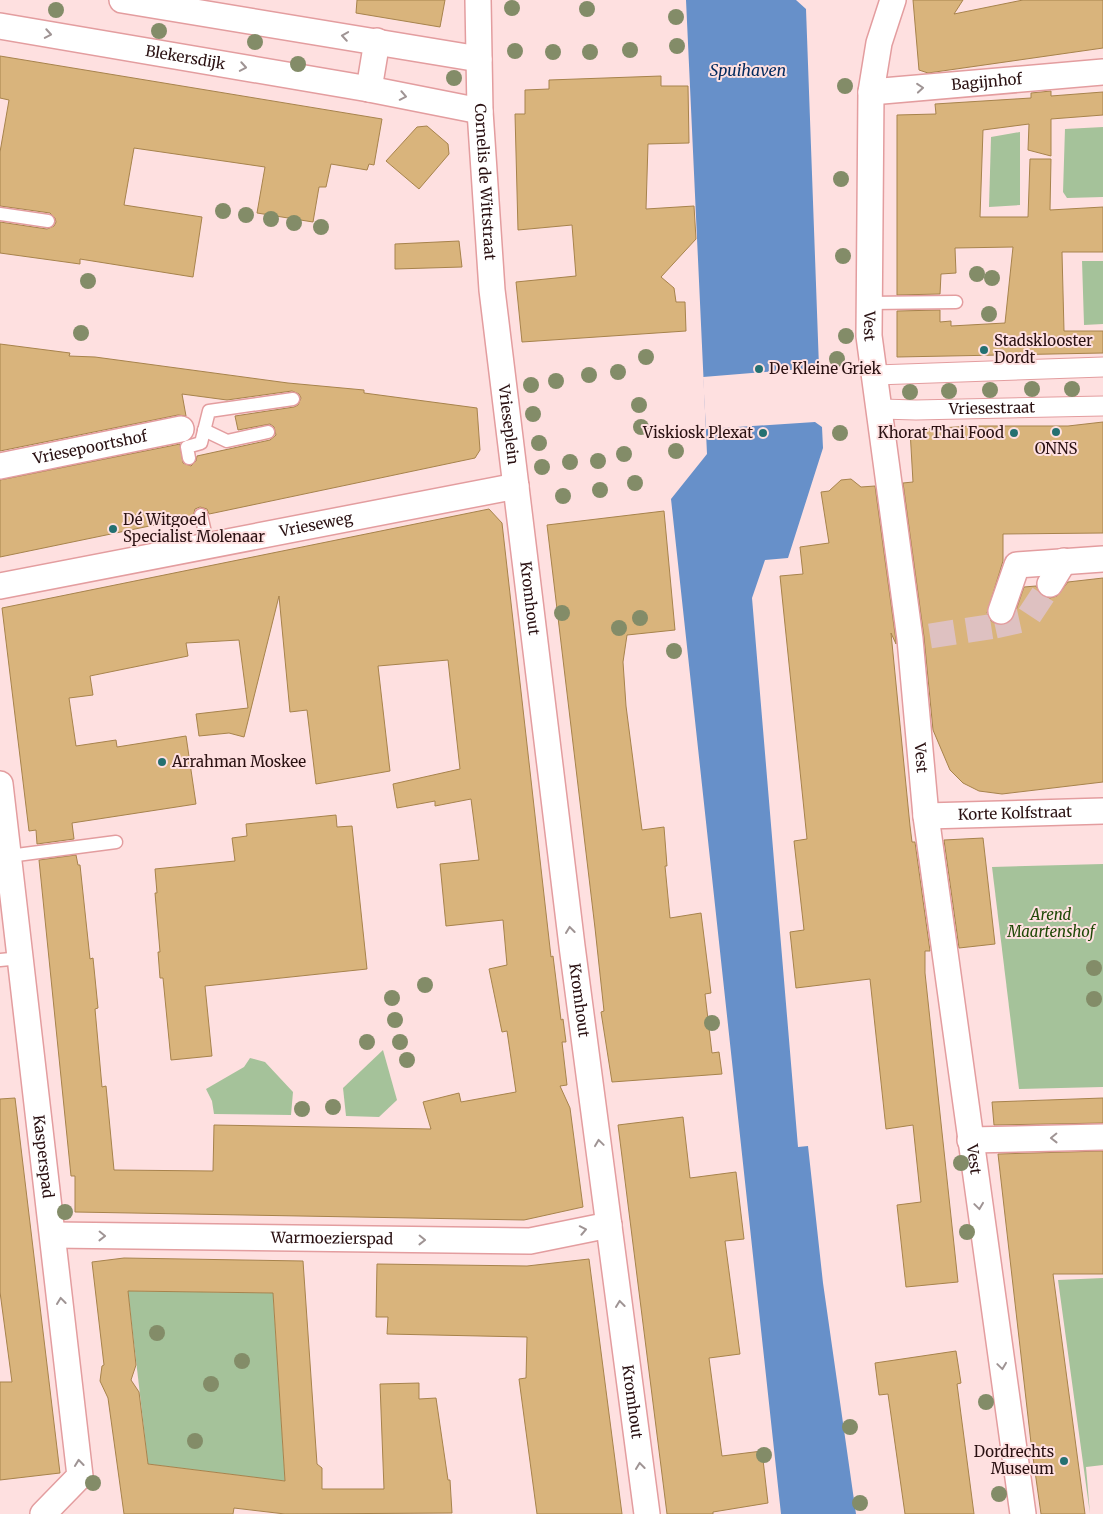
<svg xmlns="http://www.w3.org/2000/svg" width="1103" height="1514" font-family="Merriweather,serif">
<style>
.green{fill:#a5c29a}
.water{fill:#6790c9}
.pier{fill:#fee0e0}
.building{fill:#d9b47c;stroke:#a7834c;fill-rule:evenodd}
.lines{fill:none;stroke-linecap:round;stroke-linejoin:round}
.minor-tunnel{stroke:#dec1c1;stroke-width:25;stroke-dasharray:25 12;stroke-linecap:butt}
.service-casing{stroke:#e39d9f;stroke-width:15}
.pedestrian-casing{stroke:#e39d9f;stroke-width:21}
.minor-casing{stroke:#e39d9f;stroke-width:28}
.service{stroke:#fff;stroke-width:12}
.pedestrian{stroke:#fff;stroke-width:19}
.minor{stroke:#fff;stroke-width:25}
.tree{fill:#838c68}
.oneway{stroke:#9f9494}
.poi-dot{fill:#247071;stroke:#fee0e0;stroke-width:2}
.labels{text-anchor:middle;stroke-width:4;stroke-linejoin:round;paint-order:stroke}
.street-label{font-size:15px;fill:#2a1112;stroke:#fee0e0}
.poi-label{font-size:15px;fill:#2a1112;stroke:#fee0e0;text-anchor:start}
.park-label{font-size:15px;font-style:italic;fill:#1f4806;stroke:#fee0e0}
.water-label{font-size:16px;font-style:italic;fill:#01295d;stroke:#fee0e0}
</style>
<rect width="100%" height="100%" fill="#fee0e0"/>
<g class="green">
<path d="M 1103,127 L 1103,197 L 1067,198 L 1063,192 L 1065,129 Z"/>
<path d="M 1020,132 L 1020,205 L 989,207 L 991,137 Z"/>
<path d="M 1082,261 L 1103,261 L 1103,324 L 1084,325 Z"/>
<path d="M 1103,864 L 1103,1087 L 1019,1089 L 992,867 Z"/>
<path d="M 383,1050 L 397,1100 L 379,1117 L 346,1116 L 343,1088 Z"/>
<path d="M 250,1058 L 265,1062 L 293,1092 L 291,1115 L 214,1114 L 212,1101 L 206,1089 L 244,1067 Z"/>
<path d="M 1103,1278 L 1103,1465 L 1086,1467 L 1090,1514 L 1058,1280 Z"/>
<path d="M 128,1291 L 273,1293 L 285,1481 L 148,1464 Z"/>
</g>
<path class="water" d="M 686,0 L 796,0 L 806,9 L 819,367 L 815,368 L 815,422 L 822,427 L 823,448 L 788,558 L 765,560 L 752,598 L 798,1147 L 808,1146 L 823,1283 L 856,1514 L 781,1514 L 671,499 L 707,454 Z"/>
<path class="pier" d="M 815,368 L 815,422 L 706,429 L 703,377 Z"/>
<g class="building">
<path d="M 357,0 L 445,0 L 440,27 L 356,13 Z"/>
<path d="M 913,0 L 963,0 L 954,14 L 1023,0 L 1103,0 L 1103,48 L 928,73 L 919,70 Z"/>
<path d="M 0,56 L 382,119 L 374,165 L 369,164 L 367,170 L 331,164 L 326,187 L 319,187 L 313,222 L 257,213 L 265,167 L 134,148 L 124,205 L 202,217 L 193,277 L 80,259 L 80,264 L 0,253 L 0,222 L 47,229 L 54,226 L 56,222 L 55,218 L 50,213 L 0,206 L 0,152 L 9,100 L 0,98 Z"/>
<path d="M 661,76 L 661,86 L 688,86 L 689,143 L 648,144 L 646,209 L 694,206 L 696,239 L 661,277 L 674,288 L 676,302 L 685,302 L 686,331 L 522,342 L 516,282 L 576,276 L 572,225 L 518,230 L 515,114 L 525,114 L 525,90 L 549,89 L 549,80 Z"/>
<path d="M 1051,91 L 1051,96 L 1103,92 L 1103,115 L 1051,119 L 1051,156 L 1028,150 L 1029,124 L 983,130 L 980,217 L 1028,217 L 1030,159 L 1051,159 L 1050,210 L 1103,207 L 1103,252 L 1062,252 L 1064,331 L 1103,331 L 1103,353 L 897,357 L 897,311 L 940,310 L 940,322 L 951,321 L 951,326 L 1005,323 L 1013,247 L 955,248 L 956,273 L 941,274 L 940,294 L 897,295 L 897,115 L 936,114 L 935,104 L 1031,98 L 1031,93 Z"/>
<path d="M 427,126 L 448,144 L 449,154 L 419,189 L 386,161 L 417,127 Z"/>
<path d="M 459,241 L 462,267 L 395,269 L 395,244 Z"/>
<path d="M 0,344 L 70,353 L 69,356 L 95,357 L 288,383 L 364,390 L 364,393 L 477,408 L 480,450 L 475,458 L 214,513 L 209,514 L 207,509 L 200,507 L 195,509 L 193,517 L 0,557 L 0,480 L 180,444 L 183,463 L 191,466 L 196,461 L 197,456 L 270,440 L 276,435 L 274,427 L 270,424 L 238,430 L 235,416 L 294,407 L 298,405 L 301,398 L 299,394 L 292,391 L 227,400 L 182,394 L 186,416 L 178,415 L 0,451 Z"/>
<path d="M 1103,422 L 1103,533 L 1003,534 L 1003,561 L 987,613 L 990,620 L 996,624 L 1004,625 L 1014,616 L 1024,587 L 1036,586 L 1042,596 L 1050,598 L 1057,596 L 1068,582 L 1103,578 L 1103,782 L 1002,794 L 979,791 L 963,783 L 950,770 L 933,730 L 924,637 L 903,483 L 913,482 L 910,430 L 971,426 L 1068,426 Z"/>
<path d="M 851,479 L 861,487 L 875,486 L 896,641 L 896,644 L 891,633 L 910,826 L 912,842 L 915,842 L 930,951 L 925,951 L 925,973 L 958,1282 L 906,1287 L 897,1205 L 921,1202 L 913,1125 L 886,1129 L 870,979 L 796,988 L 790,932 L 804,930 L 794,841 L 807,839 L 780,576 L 803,574 L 800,547 L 829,543 L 821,492 L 829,491 L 841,480 Z"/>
<path d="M 489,509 L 502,523 L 551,957 L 553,956 L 561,1020 L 563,1019 L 566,1042 L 562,1042 L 567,1085 L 560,1086 L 570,1108 L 583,1207 L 524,1220 L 75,1212 L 75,1176 L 71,1176 L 39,860 L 76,855 L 78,865 L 80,865 L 90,959 L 93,958 L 98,1008 L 95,1009 L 102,1087 L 106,1086 L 114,1170 L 213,1171 L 214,1125 L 431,1129 L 423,1102 L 459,1093 L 461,1102 L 516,1092 L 507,1031 L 502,1032 L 489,969 L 507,965 L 503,920 L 446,926 L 440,864 L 479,860 L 471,799 L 435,806 L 435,801 L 397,808 L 393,784 L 460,769 L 448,660 L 378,666 L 390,771 L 316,784 L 307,710 L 290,712 L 279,596 L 244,737 L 229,733 L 199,736 L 196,714 L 248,708 L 239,640 L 186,643 L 188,656 L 90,676 L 93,695 L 69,698 L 76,746 L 116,740 L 117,747 L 186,736 L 196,804 L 72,823 L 74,839 L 37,844 L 36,830 L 29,831 L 2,608 Z"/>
<path d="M 664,511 L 675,630 L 627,635 L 623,662 L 626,706 L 642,830 L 664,827 L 667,866 L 665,866 L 670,918 L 701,913 L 711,993 L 705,994 L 712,1053 L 719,1052 L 722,1074 L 612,1082 L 601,1012 L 604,1011 L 595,928 L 547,525 Z"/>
<path d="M 336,815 L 337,827 L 352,826 L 367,969 L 205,986 L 212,1056 L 171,1060 L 163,978 L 160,978 L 158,952 L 160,952 L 155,893 L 157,893 L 155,869 L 235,861 L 232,838 L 247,836 L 246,824 Z"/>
<path d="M 983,838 L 995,944 L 959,948 L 944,840 Z"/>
<path d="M 15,1098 L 60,1473 L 0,1480 L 0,1382 L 12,1382 L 0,1292 L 0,1099 Z"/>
<path d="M 1103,1098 L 1103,1123 L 994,1125 L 992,1102 Z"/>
<path d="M 683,1117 L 690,1178 L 736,1172 L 744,1239 L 725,1241 L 740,1354 L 709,1358 L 722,1456 L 762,1451 L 768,1503 L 713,1512 L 713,1514 L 667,1514 L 618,1125 Z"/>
<path d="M 1103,1151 L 1103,1274 L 1053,1274 L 1085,1514 L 1041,1514 L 1031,1443 L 998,1154 Z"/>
<path d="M 124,1258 L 303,1261 L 317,1464 L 322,1468 L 322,1489 L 384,1489 L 380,1384 L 419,1383 L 419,1399 L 436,1398 L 448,1480 L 450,1480 L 452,1513 L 285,1514 L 234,1508 L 233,1514 L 124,1514 L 108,1398 L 100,1381 L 102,1366 L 104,1365 L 92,1262 ZM 128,1291 L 273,1293 L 285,1481 L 148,1464 L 139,1392 L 131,1380 L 136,1365 Z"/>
<path d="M 589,1259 L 622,1514 L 537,1514 L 519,1379 L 526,1378 L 527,1337 L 387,1334 L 388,1317 L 376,1317 L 377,1264 L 527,1266 Z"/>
<path d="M 956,1351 L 961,1383 L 957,1384 L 974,1514 L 905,1514 L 888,1394 L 879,1395 L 875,1363 Z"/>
</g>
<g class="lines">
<g class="minor-tunnel">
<path d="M 995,626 L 1027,619 L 1050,584"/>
<path d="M 930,636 L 995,626 L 1001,611"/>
</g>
<defs>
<g id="service">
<path d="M 0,214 L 48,221"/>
<path d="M 869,303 L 956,302"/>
<path d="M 204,430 L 227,441 L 268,432"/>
<path d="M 189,458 L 187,447 L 201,443 L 209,411 L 293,399"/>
<path d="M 201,515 L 208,546"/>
<path d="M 9,856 L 116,842"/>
<path d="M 0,960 L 21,958"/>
</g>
<g id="pedestrian">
<path d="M 876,375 L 1103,367"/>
<path id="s1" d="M 881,409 L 916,410 L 1103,406"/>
</g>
<g id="minor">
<path d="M 122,0 L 479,59"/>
<path id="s2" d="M 478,0 L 480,111 L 492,290 L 572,946 L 647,1514"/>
<path id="s3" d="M 893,0 L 879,43 L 871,92 L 869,336 L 910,639 L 926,816 L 1023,1514"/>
<path id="s4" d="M 0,26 L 369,89 L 480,111"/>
<path d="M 369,89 L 377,41"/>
<path id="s5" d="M 871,92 L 1103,72"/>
<path id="s6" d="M 0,466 L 181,429"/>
<path d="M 1050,584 L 1064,561"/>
<path id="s7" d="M 0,586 L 516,486"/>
<path d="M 1001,611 L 1017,565 L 1103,559"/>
<path id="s8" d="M 0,784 L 80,1476 L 43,1514"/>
<path id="s9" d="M 926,816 L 1103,811"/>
<path d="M 970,1140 L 1103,1137"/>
<path id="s10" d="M 53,1235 L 530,1241 L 609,1225"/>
</g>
</defs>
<use href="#service" class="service-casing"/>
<use href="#pedestrian" class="pedestrian-casing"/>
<use href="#minor" class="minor-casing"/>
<use href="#service" class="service"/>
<use href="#pedestrian" class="pedestrian"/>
<use href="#minor" class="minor"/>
</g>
<g class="tree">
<circle cx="512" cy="8" r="8"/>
<circle cx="587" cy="9" r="8"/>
<circle cx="56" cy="10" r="8"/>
<circle cx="676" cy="17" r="8"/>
<circle cx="159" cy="31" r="8"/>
<circle cx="255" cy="42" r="8"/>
<circle cx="677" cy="46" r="8"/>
<circle cx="630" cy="50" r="8"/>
<circle cx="515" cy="51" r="8"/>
<circle cx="553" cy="52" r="8"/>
<circle cx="590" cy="52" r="8"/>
<circle cx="298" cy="64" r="8"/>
<circle cx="454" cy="78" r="8"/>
<circle cx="845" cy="86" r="8"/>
<circle cx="841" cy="179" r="8"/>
<circle cx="223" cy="211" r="8"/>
<circle cx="246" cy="215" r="8"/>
<circle cx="271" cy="219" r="8"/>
<circle cx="294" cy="223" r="8"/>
<circle cx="321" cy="227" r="8"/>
<circle cx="843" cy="256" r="8"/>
<circle cx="977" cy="274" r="8"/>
<circle cx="992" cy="278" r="8"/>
<circle cx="88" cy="281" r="8"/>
<circle cx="989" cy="314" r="8"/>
<circle cx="81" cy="333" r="8"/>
<circle cx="846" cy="336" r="8"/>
<circle cx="646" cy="357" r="8"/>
<circle cx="837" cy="359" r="8"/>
<circle cx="618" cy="372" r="8"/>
<circle cx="589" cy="375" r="8"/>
<circle cx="556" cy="381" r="8"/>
<circle cx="531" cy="385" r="8"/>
<circle cx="1032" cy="389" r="8"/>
<circle cx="1072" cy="389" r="8"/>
<circle cx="990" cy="390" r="8"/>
<circle cx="949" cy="391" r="8"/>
<circle cx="910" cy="392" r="8"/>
<circle cx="639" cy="405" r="8"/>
<circle cx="533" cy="414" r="8"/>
<circle cx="641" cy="427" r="8"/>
<circle cx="840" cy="433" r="8"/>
<circle cx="539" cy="443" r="8"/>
<circle cx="676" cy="451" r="8"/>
<circle cx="624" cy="454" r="8"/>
<circle cx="598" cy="461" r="8"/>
<circle cx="570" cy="462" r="8"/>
<circle cx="542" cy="467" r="8"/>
<circle cx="635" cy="483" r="8"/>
<circle cx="600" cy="490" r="8"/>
<circle cx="563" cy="496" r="8"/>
<circle cx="562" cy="613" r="8"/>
<circle cx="640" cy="618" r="8"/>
<circle cx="619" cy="628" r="8"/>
<circle cx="674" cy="651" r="8"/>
<circle cx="1094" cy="968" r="8"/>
<circle cx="425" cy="985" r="8"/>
<circle cx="392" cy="998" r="8"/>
<circle cx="1094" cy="999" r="8"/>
<circle cx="395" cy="1020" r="8"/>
<circle cx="712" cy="1023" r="8"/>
<circle cx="367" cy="1042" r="8"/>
<circle cx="400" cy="1042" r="8"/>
<circle cx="407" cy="1060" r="8"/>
<circle cx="333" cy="1107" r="8"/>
<circle cx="302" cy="1109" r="8"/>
<circle cx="961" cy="1163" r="8"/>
<circle cx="65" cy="1212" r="8"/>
<circle cx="967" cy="1232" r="8"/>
<circle cx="157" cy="1333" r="8"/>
<circle cx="242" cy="1361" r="8"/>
<circle cx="211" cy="1384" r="8"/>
<circle cx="986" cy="1402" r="8"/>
<circle cx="850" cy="1427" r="8"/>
<circle cx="195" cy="1441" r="8"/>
<circle cx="764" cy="1455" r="8"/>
<circle cx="93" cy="1483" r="8"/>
<circle cx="999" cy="1494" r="8"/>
<circle cx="860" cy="1503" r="8"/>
</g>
<defs><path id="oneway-chevron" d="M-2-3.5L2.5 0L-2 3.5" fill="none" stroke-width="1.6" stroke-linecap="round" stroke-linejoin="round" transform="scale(1.25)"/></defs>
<g class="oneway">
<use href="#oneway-chevron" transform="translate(48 34) rotate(10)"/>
<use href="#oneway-chevron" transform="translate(345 36) rotate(-171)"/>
<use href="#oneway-chevron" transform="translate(243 67) rotate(10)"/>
<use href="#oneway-chevron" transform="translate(920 88) rotate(-5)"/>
<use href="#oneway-chevron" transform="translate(403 96) rotate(11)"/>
<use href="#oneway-chevron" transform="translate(570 930) rotate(-97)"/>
<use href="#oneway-chevron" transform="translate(1054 1138) rotate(179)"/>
<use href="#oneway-chevron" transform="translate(599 1143) rotate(-98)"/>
<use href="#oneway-chevron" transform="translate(979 1206) rotate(82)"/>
<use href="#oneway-chevron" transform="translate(583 1230) rotate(-11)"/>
<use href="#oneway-chevron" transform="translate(102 1236) rotate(1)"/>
<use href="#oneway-chevron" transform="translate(422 1240) rotate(1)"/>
<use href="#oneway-chevron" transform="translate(61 1301) rotate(-97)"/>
<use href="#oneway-chevron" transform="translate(620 1304) rotate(-97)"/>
<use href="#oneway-chevron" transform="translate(1002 1366) rotate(82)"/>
<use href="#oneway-chevron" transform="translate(79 1463) rotate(-96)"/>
<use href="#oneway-chevron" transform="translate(640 1466) rotate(-97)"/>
</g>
<g class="poi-dot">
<circle cx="984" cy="350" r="5"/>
<circle cx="759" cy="369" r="5"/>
<circle cx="1056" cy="432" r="5"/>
<circle cx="763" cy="433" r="5"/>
<circle cx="1014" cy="433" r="5"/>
<circle cx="113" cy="529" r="5"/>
<circle cx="162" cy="762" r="5"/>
<circle cx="1064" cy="1461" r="5"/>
</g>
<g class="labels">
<g class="street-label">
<text dy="5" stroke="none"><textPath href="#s4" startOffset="188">Blekersdijk</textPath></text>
<text dy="5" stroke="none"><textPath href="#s5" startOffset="116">Bagijnhof</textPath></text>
<text dy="5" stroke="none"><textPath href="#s2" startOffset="182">Cornelis de Wittstraat</textPath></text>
<text dy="5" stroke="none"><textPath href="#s3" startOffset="329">Vest</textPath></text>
<text dy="5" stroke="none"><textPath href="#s1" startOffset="111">Vriesestraat</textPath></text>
<text dy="5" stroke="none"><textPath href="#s2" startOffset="426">Vrieseplein</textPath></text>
<text dy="5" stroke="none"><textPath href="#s6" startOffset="92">Vriesepoortshof</textPath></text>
<text dy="5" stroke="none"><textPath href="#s7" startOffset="322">Vrieseweg</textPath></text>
<text dy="5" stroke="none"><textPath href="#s2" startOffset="601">Kromhout</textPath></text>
<text dy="5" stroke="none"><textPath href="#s3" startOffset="764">Vest</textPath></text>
<text dy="5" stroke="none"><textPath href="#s9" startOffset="89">Korte Kolfstraat</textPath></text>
<text dy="5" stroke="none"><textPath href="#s2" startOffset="1006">Kromhout</textPath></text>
<text dy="5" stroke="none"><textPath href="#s8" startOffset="375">Kasperspad</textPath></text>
<text dy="5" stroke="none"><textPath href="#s3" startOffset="1169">Vest</textPath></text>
<text dy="5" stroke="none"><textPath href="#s10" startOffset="279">Warmoezierspad</textPath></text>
<text dy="5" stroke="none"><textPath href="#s2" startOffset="1411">Kromhout</textPath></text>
</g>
<g class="poi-label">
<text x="994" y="346">Stadsklooster<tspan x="994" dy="17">Dordt</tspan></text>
<text x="769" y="374">De Kleine Griek</text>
<text x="753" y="438" text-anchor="end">Viskiosk Plexat</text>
<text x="1004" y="438" text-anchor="end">Khorat Thai Food</text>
<text x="1056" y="454" text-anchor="middle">ONNS</text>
<text x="123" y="525">Dé Witgoed<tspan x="123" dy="17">Specialist Molenaar</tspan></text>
<text x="172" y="767">Arrahman Moskee</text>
<text x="1054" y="1457" text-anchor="end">Dordrechts<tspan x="1054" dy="17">Museum</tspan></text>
</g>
<g class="park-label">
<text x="1051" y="920">Arend<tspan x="1051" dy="17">Maartenshof</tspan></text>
</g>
<g class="water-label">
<text x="748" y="76">Spuihaven</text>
</g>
</g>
</svg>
